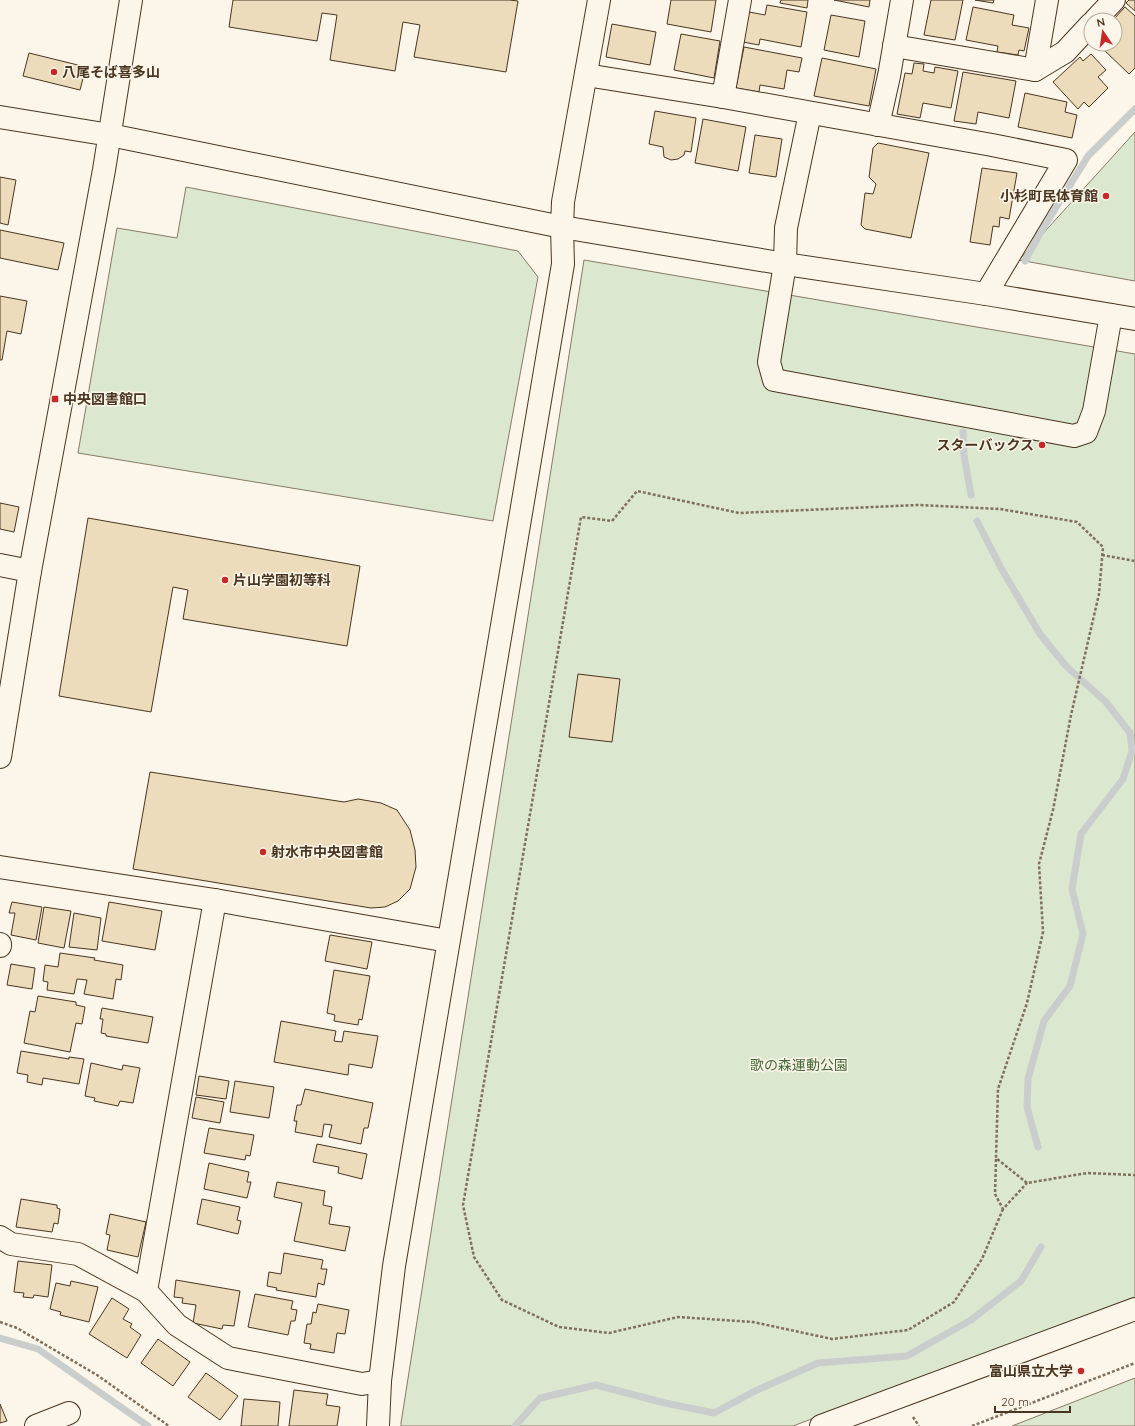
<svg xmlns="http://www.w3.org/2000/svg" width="1135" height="1426" font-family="Quicksand,'Noto Sans JP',sans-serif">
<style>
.green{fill:#dce7d0;stroke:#887966}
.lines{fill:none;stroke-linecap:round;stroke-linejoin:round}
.stream{stroke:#c9cecd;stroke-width:7}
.building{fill:#ecdcbc;stroke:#4a3520}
.minor-casing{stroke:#4a3520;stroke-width:24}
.path{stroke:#7f6f5c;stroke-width:2.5;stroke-dasharray:3 2;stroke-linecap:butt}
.minor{stroke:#fbf6e9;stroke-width:22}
.poi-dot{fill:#c62828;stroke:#fbf6e9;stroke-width:1.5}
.labels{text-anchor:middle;stroke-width:3;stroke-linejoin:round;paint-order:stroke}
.poi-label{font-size:14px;font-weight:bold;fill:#4a3520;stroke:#fbf6e9;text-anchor:start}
.park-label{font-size:14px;fill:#436837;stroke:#fbf6e9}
</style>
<rect width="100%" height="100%" fill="#fbf6e9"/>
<g class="green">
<path d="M 1135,132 L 1135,281 L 1019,260 Z"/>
<path d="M 186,187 L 518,251 L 538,277 L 493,521 L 78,453 L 117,228 L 177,238 Z"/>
<path d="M 584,260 L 1135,354 L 1135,1297 L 793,1426 L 401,1426 L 401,1423 Z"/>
<path d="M 1135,1378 L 1135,1426 L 1012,1426 Z"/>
</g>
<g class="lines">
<g class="stream">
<path d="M 1025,261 L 1039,235 L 1088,156 L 1135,109"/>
<path d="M 963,432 L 964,455 L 971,495"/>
<path d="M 977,521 L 1001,568 L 1040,634 L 1066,666 L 1106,702 L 1130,733 L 1132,751 L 1123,779 L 1081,834 L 1072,889 L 1083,934 L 1070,986 L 1044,1021 L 1028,1079 L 1027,1107 L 1038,1147"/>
<path d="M 0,1338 L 38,1349 L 148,1426"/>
<path d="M 515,1426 L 540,1398 L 596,1385 L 665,1403 L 714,1413 L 755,1391 L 818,1363 L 907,1356 L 971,1320 L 1021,1281 L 1041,1247"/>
</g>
</g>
<g class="building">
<path d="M 233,0 L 509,0 L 518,1 L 506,72 L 414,57 L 420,25 L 403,22 L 395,71 L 330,60 L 337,15 L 322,13 L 317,41 L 229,27 Z"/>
<path d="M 671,0 L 716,0 L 711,32 L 667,24 Z"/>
<path d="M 781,0 L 808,0 L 807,8 L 780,3 Z"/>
<path d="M 834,0 L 870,0 L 869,7 Z"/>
<path d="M 931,0 L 963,0 L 955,40 L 924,35 Z"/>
<path d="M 975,0 L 994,0 L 993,3 Z"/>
<path d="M 1129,0 L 1135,0 L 1135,11 L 1126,3 Z"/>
<path d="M 767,5 L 807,12 L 801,47 L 760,39 L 759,45 L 743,42 L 749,12 L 765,15 Z"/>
<path d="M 973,7 L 1014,15 L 1012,25 L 1029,28 L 1024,51 L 1019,50 L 1018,55 L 997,52 L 998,46 L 966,40 Z"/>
<path d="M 1125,7 L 1135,16 L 1135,68 L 1129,74 L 1102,48 L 1106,44 L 1115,44 L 1115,34 L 1119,30 L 1115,26 L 1115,20 L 1113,20 Z"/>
<path d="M 831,15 L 865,21 L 859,57 L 824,50 Z"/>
<path d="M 612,24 L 656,32 L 650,65 L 606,57 Z"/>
<path d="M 681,34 L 720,41 L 714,78 L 674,70 Z"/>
<path d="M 744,47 L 802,58 L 799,72 L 787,70 L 784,89 L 760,85 L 759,92 L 736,88 Z"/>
<path d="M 29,53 L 86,67 L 80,90 L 23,76 Z"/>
<path d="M 1091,54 L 1106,70 L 1098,77 L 1108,88 L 1089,107 L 1084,102 L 1078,109 L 1053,82 L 1080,57 L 1083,61 Z"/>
<path d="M 822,58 L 876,69 L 869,106 L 814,96 Z"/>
<path d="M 914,63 L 924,64 L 923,71 L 934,73 L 935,67 L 958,71 L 951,108 L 923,103 L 920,118 L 897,114 L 905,73 L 912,74 Z"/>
<path d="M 963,72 L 1016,81 L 1009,118 L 978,112 L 976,124 L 954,121 Z"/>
<path d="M 1025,93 L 1067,102 L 1065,112 L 1077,115 L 1072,138 L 1018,127 Z"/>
<path d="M 655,111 L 696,118 L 691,152 L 685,151 L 684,155 L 678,159 L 671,160 L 664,157 L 663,147 L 649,144 Z"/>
<path d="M 703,119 L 746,127 L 738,171 L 695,163 Z"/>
<path d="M 755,135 L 782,139 L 776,177 L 749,173 Z"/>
<path d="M 878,143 L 929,153 L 911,238 L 865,229 L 861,225 L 865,193 L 873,194 L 876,184 L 869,177 L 873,148 Z"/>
<path d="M 982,168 L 1017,173 L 1009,219 L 1000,217 L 999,227 L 993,226 L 990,245 L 970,242 Z"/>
<path d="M 0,177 L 16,180 L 8,225 L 0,223 Z"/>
<path d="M 0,230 L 64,243 L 58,270 L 0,258 Z"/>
<path d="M 0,296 L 27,301 L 21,334 L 7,331 L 2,360 L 0,360 Z"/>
<path d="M 0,503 L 19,507 L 14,532 L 0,529 Z"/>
<path d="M 88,518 L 360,566 L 347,646 L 183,619 L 188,590 L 173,587 L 151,712 L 59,696 Z"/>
<path d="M 578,674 L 620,679 L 612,742 L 569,737 Z"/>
<path d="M 150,772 L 344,802 L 358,799 L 381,803 L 397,810 L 410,830 L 415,850 L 416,867 L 410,889 L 398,901 L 385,907 L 371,908 L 133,869 Z"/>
<path d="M 12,902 L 42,907 L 36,940 L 11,935 L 15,913 L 9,913 Z"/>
<path d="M 109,902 L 162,911 L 155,950 L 102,941 Z"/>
<path d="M 44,907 L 71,911 L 64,948 L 38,943 Z"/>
<path d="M 74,913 L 101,918 L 97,950 L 69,947 Z"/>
<path d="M 330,935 L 372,942 L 367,969 L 325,961 Z"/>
<path d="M 60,953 L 95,958 L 94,960 L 123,965 L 121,980 L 116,979 L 113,999 L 84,994 L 87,980 L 77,979 L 74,994 L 47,990 L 48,982 L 43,981 L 45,965 L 58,967 Z"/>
<path d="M 11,964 L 35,968 L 32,989 L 7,985 Z"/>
<path d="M 334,970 L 370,976 L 362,1020 L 359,1019 L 358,1025 L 334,1021 L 335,1015 L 327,1013 Z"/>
<path d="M 38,996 L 76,1002 L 76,1005 L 85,1007 L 82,1024 L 76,1023 L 70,1052 L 24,1043 L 30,1011 L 35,1012 Z"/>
<path d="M 102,1008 L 153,1017 L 148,1043 L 106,1036 L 106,1034 L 101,1033 L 103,1019 L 100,1019 Z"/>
<path d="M 281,1021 L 336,1031 L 334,1041 L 342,1042 L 344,1031 L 378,1036 L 372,1068 L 349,1064 L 348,1075 L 274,1062 Z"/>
<path d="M 21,1051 L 69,1059 L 69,1057 L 84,1059 L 79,1084 L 43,1078 L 42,1085 L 27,1082 L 28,1075 L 17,1073 Z"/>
<path d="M 91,1063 L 122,1070 L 123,1065 L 140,1068 L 133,1103 L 120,1101 L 118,1106 L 94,1101 L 95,1098 L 85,1096 Z"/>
<path d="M 199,1076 L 229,1081 L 226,1099 L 196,1095 Z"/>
<path d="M 235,1081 L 274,1087 L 269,1118 L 230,1112 Z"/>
<path d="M 305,1089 L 373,1103 L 368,1128 L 364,1128 L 361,1144 L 329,1137 L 332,1125 L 324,1124 L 322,1137 L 295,1132 L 297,1121 L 294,1121 L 297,1105 L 301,1105 Z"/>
<path d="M 196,1097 L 224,1102 L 220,1123 L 192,1118 Z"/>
<path d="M 209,1128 L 254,1135 L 250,1156 L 246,1155 L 245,1160 L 204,1153 Z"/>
<path d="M 317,1144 L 367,1154 L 362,1179 L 338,1173 L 339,1167 L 313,1162 Z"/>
<path d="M 209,1163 L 249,1172 L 247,1182 L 251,1182 L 247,1198 L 204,1189 Z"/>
<path d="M 277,1182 L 325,1191 L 323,1205 L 332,1207 L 329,1224 L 350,1227 L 345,1251 L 294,1241 L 302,1203 L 274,1197 Z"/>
<path d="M 21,1199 L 57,1205 L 57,1208 L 60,1209 L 58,1224 L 54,1223 L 52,1232 L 16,1227 Z"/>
<path d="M 202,1199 L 240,1207 L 237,1220 L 241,1221 L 238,1234 L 197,1224 Z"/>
<path d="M 110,1214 L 146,1222 L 138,1257 L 107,1250 L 110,1235 L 106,1234 Z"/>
<path d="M 284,1253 L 323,1260 L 321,1269 L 327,1269 L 324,1285 L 318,1283 L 316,1297 L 276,1290 L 277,1288 L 267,1286 L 269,1272 L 281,1274 Z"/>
<path d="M 18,1261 L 52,1265 L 48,1297 L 34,1295 L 33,1298 L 23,1297 L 24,1293 L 14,1292 Z"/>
<path d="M 176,1280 L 240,1291 L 234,1326 L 223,1325 L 222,1329 L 193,1323 L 196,1305 L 182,1303 L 183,1298 L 174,1297 Z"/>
<path d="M 71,1281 L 98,1287 L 89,1322 L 60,1315 L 61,1312 L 50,1309 L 56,1283 L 70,1286 Z"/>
<path d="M 255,1294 L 293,1301 L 291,1309 L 297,1310 L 295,1321 L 291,1321 L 288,1335 L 248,1327 Z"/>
<path d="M 112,1298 L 129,1309 L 123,1319 L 132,1324 L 130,1327 L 141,1335 L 127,1358 L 89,1334 Z"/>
<path d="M 318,1304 L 349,1310 L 345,1334 L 337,1333 L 334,1353 L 310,1349 L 311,1344 L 304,1343 L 307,1324 L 311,1324 L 313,1312 L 316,1313 Z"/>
<path d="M 158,1339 L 190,1362 L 173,1386 L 141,1363 Z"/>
<path d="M 206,1373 L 238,1396 L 220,1420 L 188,1397 Z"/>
<path d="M 294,1390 L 328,1394 L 326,1405 L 340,1407 L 337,1426 L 289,1426 Z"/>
<path d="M 244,1399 L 280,1402 L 278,1426 L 241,1426 Z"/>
<path d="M 0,1404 L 7,1421 L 0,1423 Z"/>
</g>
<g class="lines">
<defs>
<g id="minor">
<path d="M 1095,20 L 1114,0"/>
<path d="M 894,46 L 1035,70 L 1065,52 L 1091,24"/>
<path d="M 1035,70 L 1047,0"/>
<path d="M 586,75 L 723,97 L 992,145 L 1066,160 L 986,294"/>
<path d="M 723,97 L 740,0"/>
<path d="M 810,113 L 786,228 L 785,264 L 769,362 L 774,380 L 1074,436 L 1086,432 L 1094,411 L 1111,315"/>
<path d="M 0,117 L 110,135 L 562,227 L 785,264 L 986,294 L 1135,319"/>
<path d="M 878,125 L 889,76 L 902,0"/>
<path d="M 0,565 L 30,571"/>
<path d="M 0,757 L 30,571 L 104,170 L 131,0"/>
<path d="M 0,867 L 215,900 L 448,941"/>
<path d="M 215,900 L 146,1291 L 177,1325 L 228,1358 L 362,1384 L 380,1381"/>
<path d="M 0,944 L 0,946"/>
<path d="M 0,1237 L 11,1244 L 78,1254 L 146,1291"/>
<path d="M 36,1426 L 69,1413"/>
<path d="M 378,1426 L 380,1381 L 394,1266 L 563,264 L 562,227 L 563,202 L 599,0"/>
<path d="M 821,1426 L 1135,1309"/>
</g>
</defs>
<use href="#minor" class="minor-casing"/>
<g class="path">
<path d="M 1102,555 L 1135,561"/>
<path d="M 996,1159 L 995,1194 L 1003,1209 L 1027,1183"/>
<path d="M 1003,1209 L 982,1259 L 954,1302 L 908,1330 L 832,1339 L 753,1322 L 678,1317 L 609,1333 L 559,1327 L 502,1300 L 474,1257 L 463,1205 L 581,517 L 612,521 L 637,491 L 739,513 L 918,505 L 1000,509 L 1077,522 L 1103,547 L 1099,594 L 1071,715 L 1053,810 L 1039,864 L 1043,932 L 1027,1003 L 998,1089 L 996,1158 L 1027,1183 L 1087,1173 L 1135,1175"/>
<path d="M 0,1322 L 17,1328 L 97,1375 L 169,1426"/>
<path d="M 913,1417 L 919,1426"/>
<path d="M 972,1426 L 1135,1363"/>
</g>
<use href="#minor" class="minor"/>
</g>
<g class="poi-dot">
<circle cx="54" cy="72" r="4"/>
<circle cx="1106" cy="196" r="4"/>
<rect x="51" y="395" width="8" height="8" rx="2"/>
<circle cx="1042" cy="445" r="4"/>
<circle cx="225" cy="580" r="4"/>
<circle cx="263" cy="852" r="4"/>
<circle cx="1081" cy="1371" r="4"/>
</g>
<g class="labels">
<g class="poi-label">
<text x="62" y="77">八尾そば喜多山</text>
<text x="1098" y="201" text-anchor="end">小杉町民体育館</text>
<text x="63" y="404">中央図書館口</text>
<text x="1034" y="450" text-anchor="end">スターバックス</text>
<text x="233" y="585">片山学園初等科</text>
<text x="271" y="857">射水市中央図書館</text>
<text x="1073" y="1376" text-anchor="end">富山県立大学</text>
</g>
<g class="park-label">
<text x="799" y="1070">歌の森運動公園</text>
</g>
</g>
<g transform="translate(1103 32) rotate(347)"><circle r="19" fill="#fbf6e9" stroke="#b4a999"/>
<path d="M0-3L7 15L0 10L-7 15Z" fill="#c62828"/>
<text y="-6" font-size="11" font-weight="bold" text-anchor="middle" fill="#4a3520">N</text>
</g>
<path d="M995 1406v6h75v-6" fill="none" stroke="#4a3520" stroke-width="2"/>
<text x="1001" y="1406" font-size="12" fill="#4a3520" stroke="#fbf6e9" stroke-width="3" paint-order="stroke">20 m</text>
</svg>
